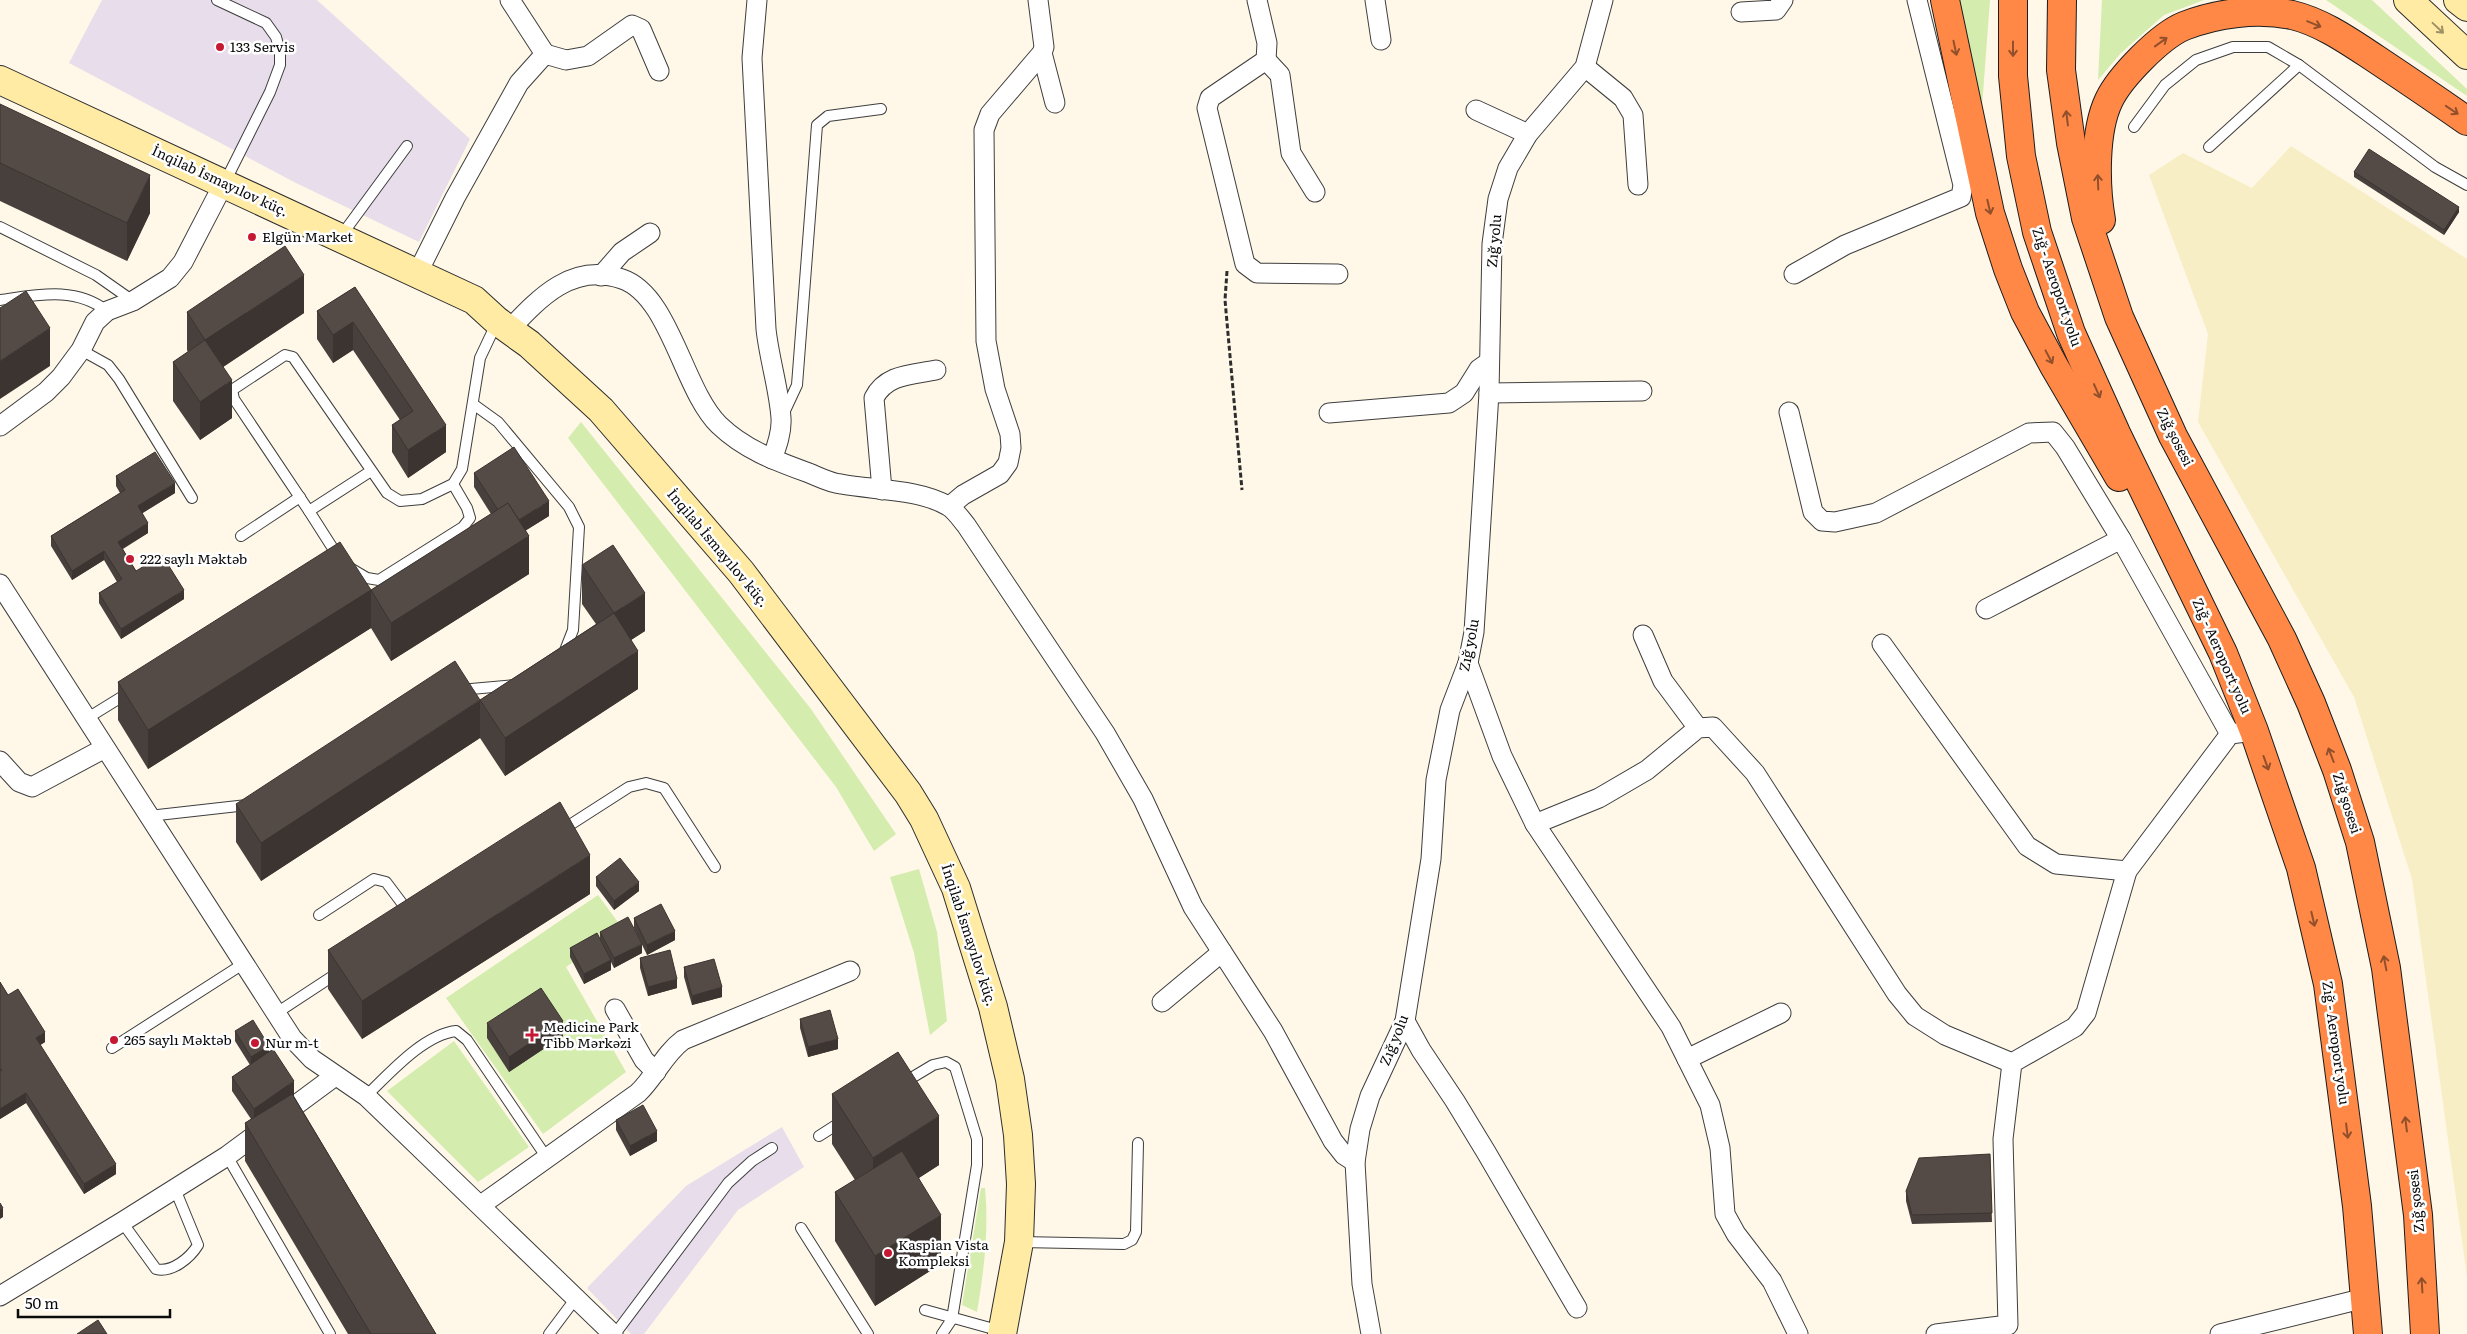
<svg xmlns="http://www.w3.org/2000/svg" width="2467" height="1334" font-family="Literata,serif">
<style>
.industrial{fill:#e8ddeb}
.farmland{fill:#f7eec6}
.green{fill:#d5ecaf}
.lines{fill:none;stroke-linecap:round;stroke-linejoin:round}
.lane-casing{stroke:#3e3e3e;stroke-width:12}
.street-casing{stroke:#3e3e3e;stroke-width:21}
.secondary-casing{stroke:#2d2d2d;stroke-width:30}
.highway-casing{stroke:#1c1c1c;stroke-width:30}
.path{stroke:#2d2d2d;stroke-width:3;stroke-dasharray:5 2.5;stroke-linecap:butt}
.lane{stroke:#fff;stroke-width:10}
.street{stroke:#fff;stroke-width:19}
.secondary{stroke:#ffeba3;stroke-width:28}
.highway{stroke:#ff8846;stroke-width:28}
.wall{fill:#48403c}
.shaded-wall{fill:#3b3431}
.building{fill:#544a46;stroke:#3b3431}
.oneway{stroke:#91502b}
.oneway2{stroke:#9d9166}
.poi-dot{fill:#c51933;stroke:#fff;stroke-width:2}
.labels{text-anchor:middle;stroke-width:5;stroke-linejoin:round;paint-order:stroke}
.poi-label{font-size:14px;fill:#0b0b0b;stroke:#fff;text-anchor:start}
.street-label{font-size:14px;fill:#0b0b0b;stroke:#fff}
</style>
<rect width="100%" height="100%" fill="#fff8e8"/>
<g class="industrial">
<path d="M 102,0 L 317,0 L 470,139 L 419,242 L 296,183 L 69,63 Z"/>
<path d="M 782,1127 L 804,1167 L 738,1210 L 644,1334 L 631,1334 L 587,1288 L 686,1186 Z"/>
</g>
<path class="farmland" d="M 2291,146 L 2467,259 L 2467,1277 L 2412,879 L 2354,697 L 2198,422 L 2208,334 L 2149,175 L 2183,153 L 2252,188 Z"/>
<g class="green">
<path d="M 1959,0 L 1990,0 L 1981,120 Z"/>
<path d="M 2102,0 L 2204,0 L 2164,15 L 2121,53 L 2098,80 Z"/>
<path d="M 2326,0 L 2372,0 L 2467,89 L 2467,96 Z"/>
<path d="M 581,422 L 811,709 L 896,834 L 874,851 L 836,787 L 568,438 Z"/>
<path d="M 919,869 L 937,932 L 947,1021 L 930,1035 L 914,953 L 890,877 Z"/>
<path d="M 598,895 L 623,929 L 566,967 L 626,1072 L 543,1134 L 446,998 Z"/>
<path d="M 454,1041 L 529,1147 L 478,1182 L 387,1091 Z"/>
<path d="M 981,1188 L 985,1188 C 989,1230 984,1271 977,1312 L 962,1305 Z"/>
</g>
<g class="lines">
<defs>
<g id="lane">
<path d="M 217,0 L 266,23 L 276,37 L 280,52 L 280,65 L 270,92 L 225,182"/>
<path d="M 2134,127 L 2165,85 L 2196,60 L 2233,47 L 2268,47 L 2299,65 L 2435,167 L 2467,185"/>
<path d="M 2209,147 L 2299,65"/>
<path d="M 0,227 L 96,275 L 133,301"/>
<path d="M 341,236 L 407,146"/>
<path d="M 0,300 C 37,295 75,286 107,311"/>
<path d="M 81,350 L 108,365 L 119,379 L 192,498"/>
<path d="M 473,404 L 498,422 L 569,507 L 579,527 L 573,630 L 564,653"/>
<path d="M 783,415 L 797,385 L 817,125 L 828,116 L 881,109"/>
<path d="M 371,471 L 309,511 L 234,399 L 232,390 L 285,355 L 293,357 L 387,493 L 400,501 L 422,499 L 453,484 L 462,469 L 480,358 L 497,322"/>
<path d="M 309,511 L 339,558"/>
<path d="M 241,536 L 300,497"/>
<path d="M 350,568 L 367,578 L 379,580 L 463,527 L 470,518 L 467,508 L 453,484"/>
<path d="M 460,690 L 515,685"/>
<path d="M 86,719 L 128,693"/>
<path d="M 149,816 L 247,805"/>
<path d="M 562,830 L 629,787 L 646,783 L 664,788 L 715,867"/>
<path d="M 319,915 L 374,879 L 386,882 L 410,914"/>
<path d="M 275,1014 L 339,972"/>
<path d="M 112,1048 L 243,964"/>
<path d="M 903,1083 L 933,1065 L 946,1062 L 955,1067 L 977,1139 L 977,1165 L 952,1319 L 942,1334"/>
<path d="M 366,1096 C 390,1073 423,1035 456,1031 L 467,1040 L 547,1158"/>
<path d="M 819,1136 L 844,1120"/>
<path d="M 227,1156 L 330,1334"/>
<path d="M 122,1222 L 156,1269 C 172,1273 190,1258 198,1245 L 175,1189"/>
<path d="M 801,1228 L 868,1334"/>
<path d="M 1020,1242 L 1124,1244 L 1132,1240 L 1136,1232 L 1138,1143"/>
<path d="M 925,1310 L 1001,1331"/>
<path d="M 549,1334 L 576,1298"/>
<path d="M 615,1334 L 728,1183 L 752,1161 L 772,1148"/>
</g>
<g id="street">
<path d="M 510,0 L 545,54"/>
<path d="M 757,0 L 752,58 L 766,329 C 769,358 779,389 781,418 C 782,432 777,446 772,459"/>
<path d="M 1257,0 L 1267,43 L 1266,60 L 1210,98 L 1207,108 L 1245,264 L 1257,273 L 1338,274"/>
<path d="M 1375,0 L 1381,40"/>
<path d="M 1741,12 L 1776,10 L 1783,0"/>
<path d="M 1042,53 L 1055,103"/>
<path d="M 1266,60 L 1280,75 L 1291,153 L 1315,192"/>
<path d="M 1585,67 L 1623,98 L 1633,115 L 1638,185"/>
<path d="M 1476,110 L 1528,134"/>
<path d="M 418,272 L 455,198 L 519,83 L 545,54 L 566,60 L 588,56 L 632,25 L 641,29 L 659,71"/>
<path d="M 1794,274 L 1845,245 L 1961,197 L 1963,185 L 1917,0"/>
<path d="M 601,276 L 622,252 L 650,233"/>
<path d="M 509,330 C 540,297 573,262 622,279 C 670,295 683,390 719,425 C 745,450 776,461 809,473 C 819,477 830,483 841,484 C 873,490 920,489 948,506 C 955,510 961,519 966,525 L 1105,733 L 1143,799 L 1193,907 L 1273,1031 L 1333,1141 L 1344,1155 L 1355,1162"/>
<path d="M 1489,393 L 1642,391"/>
<path d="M 1789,412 L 1813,512 L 1822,521 L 1835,522 L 1876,513 L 2029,433 L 2053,432 L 2065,447 L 2121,539 L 2230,734"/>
<path d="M 1329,413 L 1449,403 L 1464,393 L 1479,369 L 1489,362"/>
<path d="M 0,426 L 46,392 L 61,377 L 81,350 L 95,322 L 107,311 L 133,301 L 170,278 L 183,262 L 224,183"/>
<path d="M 882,490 L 874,398 C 886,374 911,375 936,370"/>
<path d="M 950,506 L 963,495 L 1000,474 L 1008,463 L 1011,448 L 1010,434 L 995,389 L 986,341 L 984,130 L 990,114 L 1042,53 L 1044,47 L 1038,0"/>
<path d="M 0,584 L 292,1038 L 312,1059 L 366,1096 L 613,1334"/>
<path d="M 1986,609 L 2121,539"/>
<path d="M 1643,635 L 1663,681 L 1698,728"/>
<path d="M 1882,644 L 2027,846 L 2056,864 L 2127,871"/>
<path d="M 1468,663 L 1502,756 L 1535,824 L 1671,1027 L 1710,1105 L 1720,1148 L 1725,1214 L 1736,1234 L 1772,1281 L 1798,1334"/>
<path d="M 0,761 L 19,782 L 32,787 L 105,748"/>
<path d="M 1535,824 L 1599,798 L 1647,770 L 1698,728 L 1713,727 L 1755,773 L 1897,994 L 1915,1016 L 1945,1035 L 2012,1063"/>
<path d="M 1162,1002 L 1222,952"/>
<path d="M 615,1009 L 644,1060 L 656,1072"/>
<path d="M 1405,1021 L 1421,1050 L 1455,1101 L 1486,1152 L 1577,1308"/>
<path d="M 1687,1059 L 1781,1013"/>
<path d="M 481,1205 L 638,1093 C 655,1077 664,1054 683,1040 L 850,971"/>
<path d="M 0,1296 L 122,1222 L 227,1156 L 335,1076"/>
<path d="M 1371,1334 L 1362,1284 L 1355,1162 L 1360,1129 L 1370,1096 L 1405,1021 L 1431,859 L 1436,780 L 1450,710 L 1468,663 L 1474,632 L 1489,393 L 1492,244 L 1498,199 L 1508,168 L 1528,134 L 1585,67 L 1603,0"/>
<path d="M 1936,1334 L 2008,1325 L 2003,1139 L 2012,1063 L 2075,1027 L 2086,1013 L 2127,871 L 2230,734 L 2254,731"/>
<path d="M 2220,1334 L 2365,1298"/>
</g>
<g id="secondary">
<path d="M 2408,0 L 2467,55"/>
<path d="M 2458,0 L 2467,7"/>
<path d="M 0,80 L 474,300 L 497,321 L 529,344 L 601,410 L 741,572 L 908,793 L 924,819 L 956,888 L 993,1007 L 1010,1079 L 1018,1135 L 1021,1184 L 1019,1242 L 1002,1334"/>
</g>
<g id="highway">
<path d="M 1945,0 L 1990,213 L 2008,269 L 2025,312 L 2054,366 L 2119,477"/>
<path d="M 2013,0 L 2013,76 L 2021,156 L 2037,232 L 2071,333 L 2116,433 L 2223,653 L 2254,731 L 2301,868 L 2328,984 L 2357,1206 L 2368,1334"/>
<path d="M 2062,0 L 2061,70 L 2071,143 L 2086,218 L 2119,317 L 2173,436 L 2282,639 L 2311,703 L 2337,770 L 2360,842 L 2386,968 L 2418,1215 L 2425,1334"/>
<path d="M 2101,220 C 2095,185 2094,131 2109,100 C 2120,77 2160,36 2184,26 C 2217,13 2257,8 2292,15 C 2322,22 2350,42 2376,59 C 2406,79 2437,100 2467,121"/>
</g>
</defs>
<use href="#lane" class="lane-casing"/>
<use href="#street" class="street-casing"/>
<use href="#secondary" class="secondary-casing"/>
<use href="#highway" class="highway-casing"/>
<path class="path" d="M 1227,271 L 1225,300 L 1242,490"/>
<use href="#lane" class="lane"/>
<use href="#street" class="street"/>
<use href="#secondary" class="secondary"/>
<use href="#highway" class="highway"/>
</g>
<g class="wall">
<path d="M 0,104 L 150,213 L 127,261 L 0,201 Z"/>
<path d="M 2354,172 L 2459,212 L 2444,235 L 2354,177 Z"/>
<path d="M 355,287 L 446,452 L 408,478 L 392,452 L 392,425 L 400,420 L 353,350 L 333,363 L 317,339 L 317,311 Z"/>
<path d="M 187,312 L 304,313 L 223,367 L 232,418 L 200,440 L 173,401 L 173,362 L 188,352 L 187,350 Z"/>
<path d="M 474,473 L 549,516 L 526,530 L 529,574 L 391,661 L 371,628 L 148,769 L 118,720 L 118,682 L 371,590 L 491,514 L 474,487 Z"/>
<path d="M 116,476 L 175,493 L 142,513 L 148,533 L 123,549 L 136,571 L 184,599 L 121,639 L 99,603 L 99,593 L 117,582 L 104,560 L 72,580 L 51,546 L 51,536 L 120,493 L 116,486 Z"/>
<path d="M 582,565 L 645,631 L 631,640 L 638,689 L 505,776 L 480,738 L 480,700 L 596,624 L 582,604 Z"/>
<path d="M 480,738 L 261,881 L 236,842 L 236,804 Z"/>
<path d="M 596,877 L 639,891 L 614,910 L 596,886 Z"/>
<path d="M 590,894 L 362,1039 L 328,989 L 328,950 Z"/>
<path d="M 634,918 L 675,940 L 647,955 L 634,928 Z"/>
<path d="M 600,932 L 642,953 L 614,968 L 611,962 L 611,970 L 584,984 L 570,957 L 570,948 L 600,939 Z"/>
<path d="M 640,958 L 677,988 L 648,996 L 640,968 Z"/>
<path d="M 684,967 L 722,997 L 692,1005 L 684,977 Z"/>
<path d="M 0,982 L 8,995 L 45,1042 L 40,1045 L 116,1174 L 84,1194 L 26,1103 L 0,1119 Z"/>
<path d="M 800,1019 L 838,1049 L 808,1057 L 800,1028 Z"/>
<path d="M 487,1023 L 563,1036 L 509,1072 L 487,1038 Z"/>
<path d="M 235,1031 L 269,1052 L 294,1096 L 436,1334 L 348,1334 L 245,1161 L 245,1123 L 251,1119 L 232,1091 L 232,1077 L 250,1065 L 235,1041 Z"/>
<path d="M 832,1094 L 939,1165 L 919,1178 L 941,1264 L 875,1306 L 835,1241 L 835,1192 L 855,1180 L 832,1144 Z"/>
<path d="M 616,1120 L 657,1141 L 630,1156 L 616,1130 Z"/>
<path d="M 1990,1154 L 1992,1222 L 1912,1224 L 1906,1201 L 1906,1191 Z"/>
</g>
<g class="shaded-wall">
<path d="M 150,175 L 150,213 L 127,261 L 127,223 Z"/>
<path d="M 2459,207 L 2459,212 L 2444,235 L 2444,230 Z"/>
<path d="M 304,275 L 304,313 L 205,379 L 205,340 Z"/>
<path d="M 353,322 L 353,350 L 333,363 L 333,335 Z"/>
<path d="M 50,328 L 50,366 L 0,399 L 0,361 Z"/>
<path d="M 232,380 L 232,418 L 200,440 L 200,402 Z"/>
<path d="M 446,425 L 446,452 L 408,478 L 408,450 Z"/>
<path d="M 175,483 L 175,493 L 138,516 L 138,506 Z"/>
<path d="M 549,501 L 549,516 L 509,541 L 509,527 Z"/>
<path d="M 148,523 L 148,533 L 118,551 L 118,542 Z"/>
<path d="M 529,536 L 529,574 L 391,661 L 391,623 Z"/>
<path d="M 104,551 L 104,560 L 72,580 L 72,571 Z"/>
<path d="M 184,590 L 184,599 L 121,639 L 121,629 Z"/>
<path d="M 371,590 L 371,628 L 148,769 L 148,730 Z"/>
<path d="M 645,593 L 645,631 L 614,651 L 614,613 Z"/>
<path d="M 638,651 L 638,689 L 505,776 L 505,738 Z"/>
<path d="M 480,700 L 480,738 L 261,881 L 261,843 Z"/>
<path d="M 590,855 L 590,894 L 362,1039 L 362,1001 Z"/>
<path d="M 639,882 L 639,891 L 614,910 L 614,901 Z"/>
<path d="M 675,931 L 675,940 L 647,955 L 647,945 Z"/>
<path d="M 642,944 L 642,953 L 614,968 L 614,958 Z"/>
<path d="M 611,960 L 611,970 L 584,984 L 584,974 Z"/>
<path d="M 677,979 L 677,988 L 648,996 L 648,987 Z"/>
<path d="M 722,987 L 722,997 L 692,1005 L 692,996 Z"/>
<path d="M 563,1021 L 563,1036 L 509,1072 L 509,1057 Z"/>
<path d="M 45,1032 L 45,1042 L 36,1048 L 36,1038 Z"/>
<path d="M 838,1039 L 838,1049 L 808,1057 L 808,1047 Z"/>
<path d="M 269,1046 L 269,1056 L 251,1067 L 251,1057 Z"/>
<path d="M 294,1081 L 294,1096 L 254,1123 L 254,1109 Z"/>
<path d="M 26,1093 L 26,1103 L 0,1119 L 0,1109 Z"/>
<path d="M 939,1116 L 939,1165 L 873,1207 L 873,1158 Z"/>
<path d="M 657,1131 L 657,1141 L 630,1156 L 630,1146 Z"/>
<path d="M 116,1164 L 116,1174 L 84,1194 L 84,1184 Z"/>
<path d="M 3,1208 L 3,1217 L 0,1219 L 0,1210 Z"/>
<path d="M 941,1215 L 941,1264 L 875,1306 L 875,1256 Z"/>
</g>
<g class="building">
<path d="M 0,104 L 150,175 L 127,223 L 0,163 Z"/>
<path d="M 2369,149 L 2459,207 L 2444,230 L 2354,172 Z"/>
<path d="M 285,246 L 304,275 L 205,340 L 232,380 L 200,402 L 173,362 L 205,340 L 187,312 Z"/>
<path d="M 355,287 L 446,425 L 408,450 L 392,425 L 413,411 L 353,322 L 333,335 L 317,311 Z"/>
<path d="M 26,291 L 50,328 L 0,361 L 0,308 Z"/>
<path d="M 514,447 L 549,501 L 519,520 L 508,503 L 498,510 L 474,473 Z"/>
<path d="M 155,452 L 175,483 L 138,506 L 148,523 L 118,542 L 136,571 L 162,555 L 184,590 L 121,629 L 99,593 L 122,579 L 104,551 L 72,571 L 51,536 L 125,490 L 116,476 Z"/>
<path d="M 508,503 L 529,536 L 391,623 L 371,590 Z"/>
<path d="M 340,542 L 371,590 L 148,730 L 118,682 Z"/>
<path d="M 613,545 L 645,593 L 614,613 L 582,565 Z"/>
<path d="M 614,613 L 638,651 L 505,738 L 480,700 Z"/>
<path d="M 455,661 L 480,700 L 261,843 L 236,804 Z"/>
<path d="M 560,802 L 590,855 L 362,1001 L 328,950 Z"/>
<path d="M 620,858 L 639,882 L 614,901 L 596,877 Z"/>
<path d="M 661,904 L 675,931 L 647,945 L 634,918 Z"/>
<path d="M 628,917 L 642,944 L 614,958 L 600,932 Z"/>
<path d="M 597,933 L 611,960 L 584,974 L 570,948 Z"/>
<path d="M 670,950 L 677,979 L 648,987 L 640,958 Z"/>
<path d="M 714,959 L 722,987 L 692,996 L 684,967 Z"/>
<path d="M 0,982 L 8,995 L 18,989 L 45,1032 L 36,1038 L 116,1164 L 84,1184 L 26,1093 L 0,1109 L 0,1071 L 2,1070 L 0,1068 Z"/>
<path d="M 541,988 L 563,1021 L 509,1057 L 487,1023 Z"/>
<path d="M 830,1010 L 838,1039 L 808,1047 L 800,1019 Z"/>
<path d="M 253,1020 L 269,1046 L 251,1057 L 235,1031 Z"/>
<path d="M 273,1049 L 294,1081 L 254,1109 L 232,1077 Z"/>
<path d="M 898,1052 L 939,1116 L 873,1158 L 832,1094 Z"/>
<path d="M 292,1094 L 436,1334 L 371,1334 L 245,1123 Z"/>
<path d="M 643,1105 L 657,1131 L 630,1146 L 616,1120 Z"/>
<path d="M 902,1151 L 941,1215 L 875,1256 L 835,1192 Z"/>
<path d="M 1990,1154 L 1992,1213 L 1912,1215 L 1906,1191 L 1919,1158 Z"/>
<path d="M 0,1203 L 3,1208 L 0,1210 Z"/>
<path d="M 98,1320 L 107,1334 L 77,1334 Z"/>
</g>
<defs><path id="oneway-shaft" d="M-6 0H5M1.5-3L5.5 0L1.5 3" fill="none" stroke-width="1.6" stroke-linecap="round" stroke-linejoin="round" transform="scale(1.25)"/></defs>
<g class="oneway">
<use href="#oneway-shaft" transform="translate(2314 24) rotate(22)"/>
<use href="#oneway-shaft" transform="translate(2161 42) rotate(-36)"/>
<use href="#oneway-shaft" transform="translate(1955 48) rotate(78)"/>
<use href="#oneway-shaft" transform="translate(2013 49) rotate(90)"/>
<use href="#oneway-shaft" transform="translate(2452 110) rotate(34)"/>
<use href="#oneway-shaft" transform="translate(2067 118) rotate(-97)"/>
<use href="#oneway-shaft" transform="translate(2098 182) rotate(-92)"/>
<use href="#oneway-shaft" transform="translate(1989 207) rotate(77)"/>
<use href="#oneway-shaft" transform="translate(2049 357) rotate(62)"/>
<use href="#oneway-shaft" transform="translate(2097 391) rotate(66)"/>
<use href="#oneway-shaft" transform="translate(2331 755) rotate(-111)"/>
<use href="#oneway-shaft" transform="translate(2266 763) rotate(70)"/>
<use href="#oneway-shaft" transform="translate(2313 919) rotate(77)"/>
<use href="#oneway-shaft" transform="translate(2385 963) rotate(-101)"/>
<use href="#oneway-shaft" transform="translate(2406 1124) rotate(-97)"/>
<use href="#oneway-shaft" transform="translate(2347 1131) rotate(83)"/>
<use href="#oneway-shaft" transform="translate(2422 1285) rotate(-93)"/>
</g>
<use class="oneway2" href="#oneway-shaft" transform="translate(2438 28) rotate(43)"/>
<g class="poi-dot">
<circle cx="220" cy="47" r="5"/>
<circle cx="252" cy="237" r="5"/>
<circle cx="130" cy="559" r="5"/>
<path d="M529.5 1027.5h5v5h5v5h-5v5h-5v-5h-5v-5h5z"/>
<circle cx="114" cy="1040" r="5"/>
<circle cx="255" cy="1043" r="5"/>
<circle cx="888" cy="1253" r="5"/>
</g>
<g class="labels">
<g class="poi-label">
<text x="230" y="52">133 Servis</text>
<text x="262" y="242">Elgün Market</text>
<text x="140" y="564">222 saylı Məktəb</text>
<text x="543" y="1032">Medicine Park<tspan x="543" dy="16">Tibb Mərkəzi</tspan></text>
<text x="124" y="1045">265 saylı Məktəb</text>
<text x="265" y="1048">Nur m-t</text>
<text x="898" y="1250">Kaspian Vista<tspan x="898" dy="16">Kompleksi</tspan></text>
</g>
<g class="street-label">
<text transform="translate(220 181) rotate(25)" y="5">İnqilab İsmayılov küç.</text>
<text transform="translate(1494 241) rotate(-85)" y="5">Zığ yolu</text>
<text transform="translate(2057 287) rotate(71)" y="5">Zığ - Aeroport yolu</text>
<text transform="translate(2175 437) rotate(63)" y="5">Zığ şosesi</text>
<text transform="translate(718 548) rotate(50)" y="5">İnqilab İsmayılov küç.</text>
<text transform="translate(1469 645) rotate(-79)" y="5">Zığ yolu</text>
<text transform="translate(2222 656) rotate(66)" y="5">Zığ - Aeroport yolu</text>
<text transform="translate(2347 803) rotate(72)" y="5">Zığ şosesi</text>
<text transform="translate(969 935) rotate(72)" y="5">İnqilab İsmayılov küç.</text>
<text transform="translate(1394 1040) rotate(-68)" y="5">Zığ yolu</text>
<text transform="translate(2336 1043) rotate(82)" y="5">Zığ - Aeroport yolu</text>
<text transform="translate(2416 1201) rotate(-96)" y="5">Zığ şosesi</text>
</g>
</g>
<path d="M18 1309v8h152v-8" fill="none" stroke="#0b0b0b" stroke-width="2.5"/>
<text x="25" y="1309" font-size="15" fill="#0b0b0b" stroke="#ffffff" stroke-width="4" paint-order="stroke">50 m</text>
</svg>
